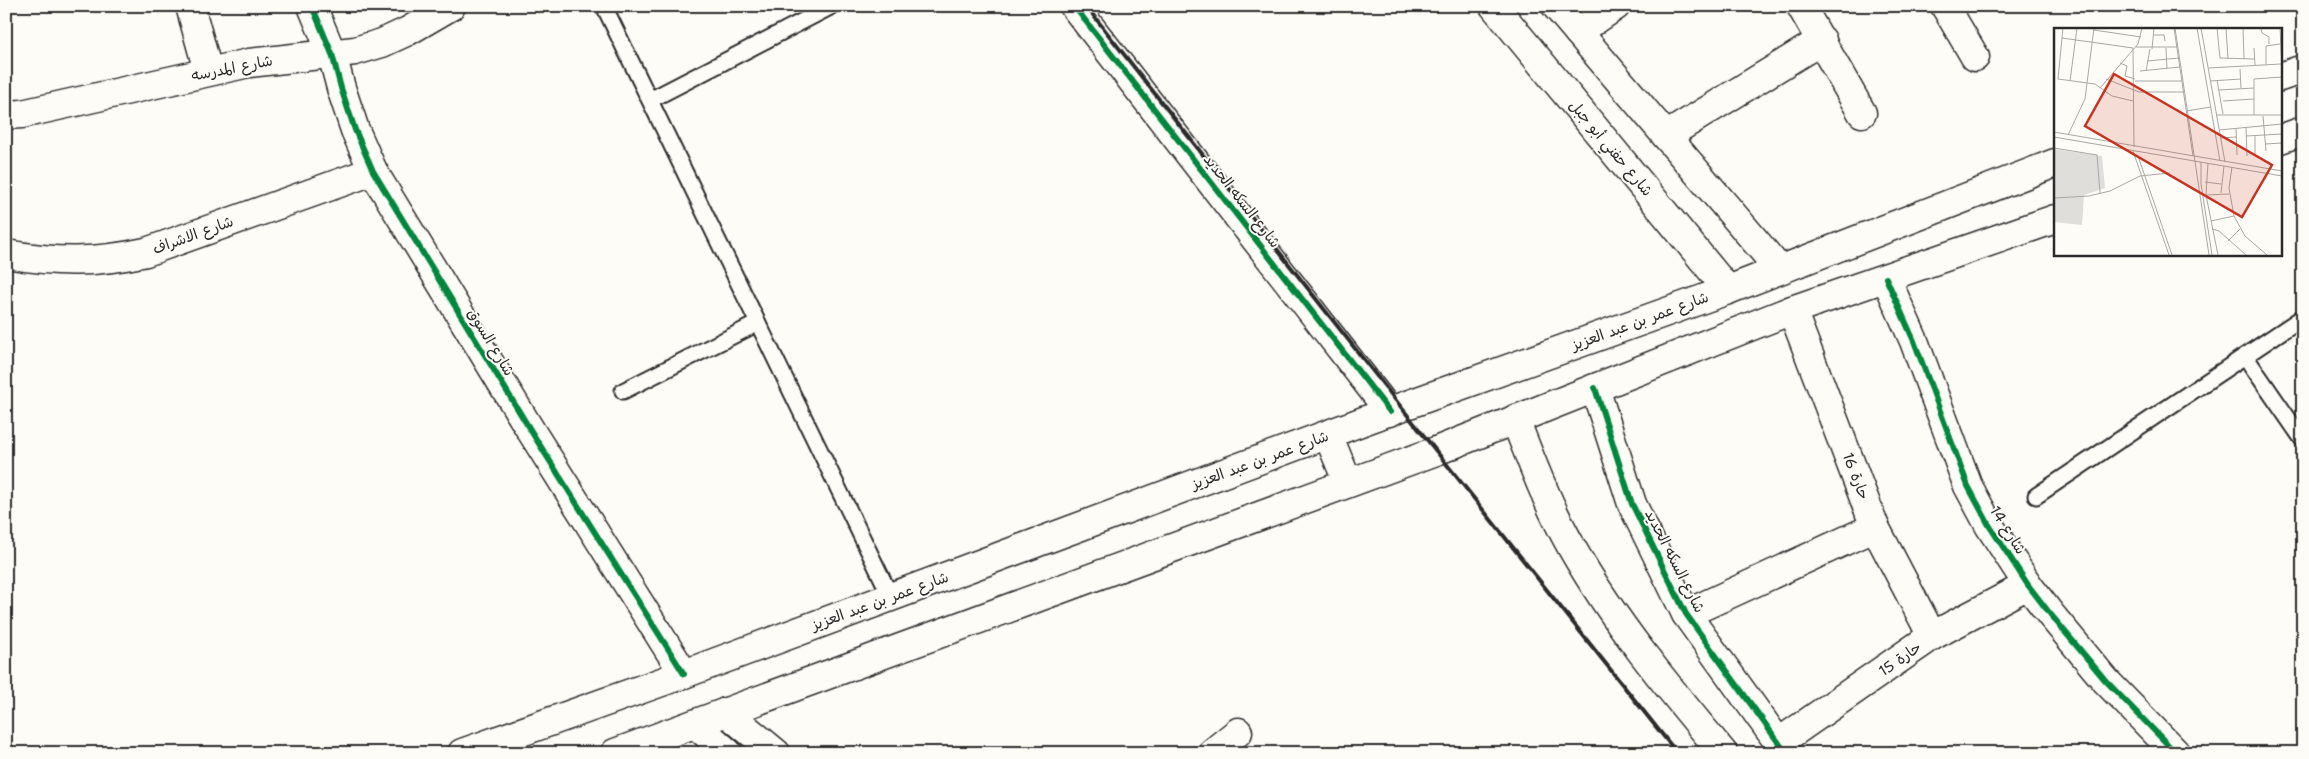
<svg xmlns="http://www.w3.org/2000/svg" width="2309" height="759" font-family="'Shantell Sans','Playpen Sans Arabic',sans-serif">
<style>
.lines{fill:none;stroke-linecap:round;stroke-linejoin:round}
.lane-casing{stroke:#2b2b2b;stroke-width:19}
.street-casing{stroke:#2b2b2b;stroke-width:31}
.secondary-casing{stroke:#2b2b2b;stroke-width:31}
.lane{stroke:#fdfcf7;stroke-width:15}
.street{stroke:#fdfcf7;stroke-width:28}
.secondary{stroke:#fdfcf7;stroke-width:28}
.rail{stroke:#2b2b2b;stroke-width:4}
.cycleway-casing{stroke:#fdfcf7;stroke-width:9}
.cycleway{stroke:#00873e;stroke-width:6}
.labels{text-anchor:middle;stroke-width:4;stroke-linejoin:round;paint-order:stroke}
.street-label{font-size:15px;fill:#2b2b2b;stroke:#fdfcf7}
.inset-road{fill:none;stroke:#a9a8a5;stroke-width:1}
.view{fill:#c8321e;fill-opacity:0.15;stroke:#c8321e;stroke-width:2.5}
.inset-edge{fill:none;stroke:#2b2b2b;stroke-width:2.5}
</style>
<rect width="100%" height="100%" fill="#fdfcf7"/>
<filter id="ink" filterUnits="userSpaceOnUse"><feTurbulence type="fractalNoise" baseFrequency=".02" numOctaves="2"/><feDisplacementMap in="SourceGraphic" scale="10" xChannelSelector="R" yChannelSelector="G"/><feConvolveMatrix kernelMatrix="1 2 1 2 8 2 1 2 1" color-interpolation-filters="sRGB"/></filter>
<g filter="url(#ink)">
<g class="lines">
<defs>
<g id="lane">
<path d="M 604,6 L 891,597"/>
<path d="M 650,100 L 830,7"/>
<path d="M 2245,356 L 2303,440"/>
<path d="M 623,391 L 758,323"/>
<path d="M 2036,496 L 2303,317"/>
</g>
<g id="street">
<path d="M 190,6 L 208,71"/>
<path d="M 312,6 L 332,54 L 341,88 L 355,130 L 373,171 L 531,431 L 684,674"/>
<path d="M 1074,6 L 1390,412"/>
<path d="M 1801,6 L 1862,113"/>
<path d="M 1945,6 L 1975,57"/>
<path d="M 1578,32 L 1616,6"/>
<path d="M 6,115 L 22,114 L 249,63 L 355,51 L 382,43 L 408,31 L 451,6"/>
<path d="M 1666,136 L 1822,40"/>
<path d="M 6,254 C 57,263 96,263 146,252 L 373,171"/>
<path d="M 1886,278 L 1914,341 L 1968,486 L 1989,525 L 2028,585 L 2051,615 L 2106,681 L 2176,753"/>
<path d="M 1792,310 L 1875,527 L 1932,636"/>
<path d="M 1595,388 L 1632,504 L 1686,614 L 1786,753"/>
<path d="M 1515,419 C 1532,463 1549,507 1572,548 C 1614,622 1668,687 1723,753"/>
<path d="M 1686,614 L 1875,527"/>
<path d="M 1778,743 L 1932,636 L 2028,585"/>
<path d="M 1212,753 L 1238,732"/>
</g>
<g id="secondary">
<path d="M 1494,6 L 1728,290"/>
<path d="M 1556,6 L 1779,269"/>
<path d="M 2280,77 L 2303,69"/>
<path d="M 2280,139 L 2303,131"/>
<path d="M 1328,435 L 1348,483"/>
<path d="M 726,712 L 776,753"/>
<path d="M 695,724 L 728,753"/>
<path d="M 462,753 L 684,674 L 1401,407 L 1728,290 L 2055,163"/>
<path d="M 615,753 L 1436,451 L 1792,310 L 2055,219"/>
</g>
</defs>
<use href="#lane" class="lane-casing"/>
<use href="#street" class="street-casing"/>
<use href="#secondary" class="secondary-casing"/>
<use href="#lane" class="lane"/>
<use href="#street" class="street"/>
<use href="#secondary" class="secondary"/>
<path class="rail" d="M 1086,6 L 1401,407 L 1677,753"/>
<defs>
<g id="cycleway">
<path d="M 312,6 L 332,54 L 341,88 L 355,130 L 373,171 L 531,431 L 684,674"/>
<path d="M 1074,6 L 1390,412"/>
<path d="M 1886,278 L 1914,341 L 1968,486 L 1989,525 L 2028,585 L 2051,615 L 2106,681 L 2176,753"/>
<path d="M 1595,388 L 1632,504 L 1686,614 L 1786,753"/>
</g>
</defs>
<use href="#cycleway" class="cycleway-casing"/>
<use href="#cycleway" class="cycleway"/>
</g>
</g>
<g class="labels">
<g class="street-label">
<text transform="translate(232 68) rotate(-11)" y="5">شارع المدرسه</text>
<text transform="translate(1611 148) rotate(50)" y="5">شارع حفني أبو جبل</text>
<text transform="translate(1242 201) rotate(52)" y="5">شارع السكه الحديد</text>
<text transform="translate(193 235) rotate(-20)" y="5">شارع الاشراف</text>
<text transform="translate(1640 321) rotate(-20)" y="5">شارع عمر بن عبد العزيز</text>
<text transform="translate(491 342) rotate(59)" y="5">شارع السوق</text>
<text transform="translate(1260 460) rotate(-20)" y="5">شارع عمر بن عبد العزيز</text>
<text transform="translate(1856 476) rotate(69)" y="5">حارة 16</text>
<text transform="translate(2008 530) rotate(58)" y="5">شارع 14</text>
<text transform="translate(1675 561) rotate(63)" y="5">شارع السكه الحديد</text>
<text transform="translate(880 601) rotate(-20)" y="5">شارع عمر بن عبد العزيز</text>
<text transform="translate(1900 659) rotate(-35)" y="5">حارة 15</text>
</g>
</g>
<g transform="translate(2054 28)">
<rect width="228" height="228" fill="#fdfcf7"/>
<path d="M 0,121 L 48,128 L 51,160 L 30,167 L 28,197 L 0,194 Z" fill="#dfdeda"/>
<path class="inset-road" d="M 9,0 L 4,51 L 41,56 L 58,68 L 79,73M 120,0 L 139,128M 121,0 L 155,227M 143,0 L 166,133M 147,0 L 171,134M 163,0 L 166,30 L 201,31M 172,0 L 174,31M 189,0 L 190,31M 207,0 L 208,5 L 215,9 L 215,16M 226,0 L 228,40M 40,2 L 87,9M 100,7 L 110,7 L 111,13M 8,10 L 79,20 L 80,119M 82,19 L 123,19M 112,20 L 113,41M 200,20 L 201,37M 98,21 L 100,0M 93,33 L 125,30M 66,35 L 73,38 L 71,48 L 81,51M 212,37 L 212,18 L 226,16M 155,40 L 227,36M 186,41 L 187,60M 86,43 L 126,39M 92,43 L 96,21M 52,51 L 85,64 L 130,64M 163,52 L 169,86M 16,53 L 23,0M 81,53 L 128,53M 156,53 L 187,51M 46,60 L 84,16 L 88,0M 165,62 L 200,60M 169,73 L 200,71M 132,83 L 157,79M 162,87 L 228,87M 200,87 L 200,51 L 228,49M 209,88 L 212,123M 192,99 L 193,128M 182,100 L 183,127M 165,102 L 228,96M 0,104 L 228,143M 14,107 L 31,71 L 40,0M 201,107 L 201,128M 192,108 L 228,106M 0,109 L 228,148M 166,110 L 182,109M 211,116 L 228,115M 0,120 L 43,127 L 46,165M 79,123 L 115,227M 84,128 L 118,227M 147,134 L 147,156 L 158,227M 154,135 L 152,167 L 164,227M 178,139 L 175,160 L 180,188 L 191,208 L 213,227M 151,154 L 167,156M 167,165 L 170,138M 152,167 L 175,166M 0,170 L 35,168 L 56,163 L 86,148 L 116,145M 157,193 L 180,188M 158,201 L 165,203 L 192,227M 174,213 L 186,201"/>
<path class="view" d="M 60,46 L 218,137 L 188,189 L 31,98 Z"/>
<rect width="228" height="228" class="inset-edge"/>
</g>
<rect width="2309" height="759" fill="none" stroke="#fdfcf7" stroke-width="25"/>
<rect x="12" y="12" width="2284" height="734" fill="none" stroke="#2b2b2b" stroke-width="2" filter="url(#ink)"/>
</svg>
